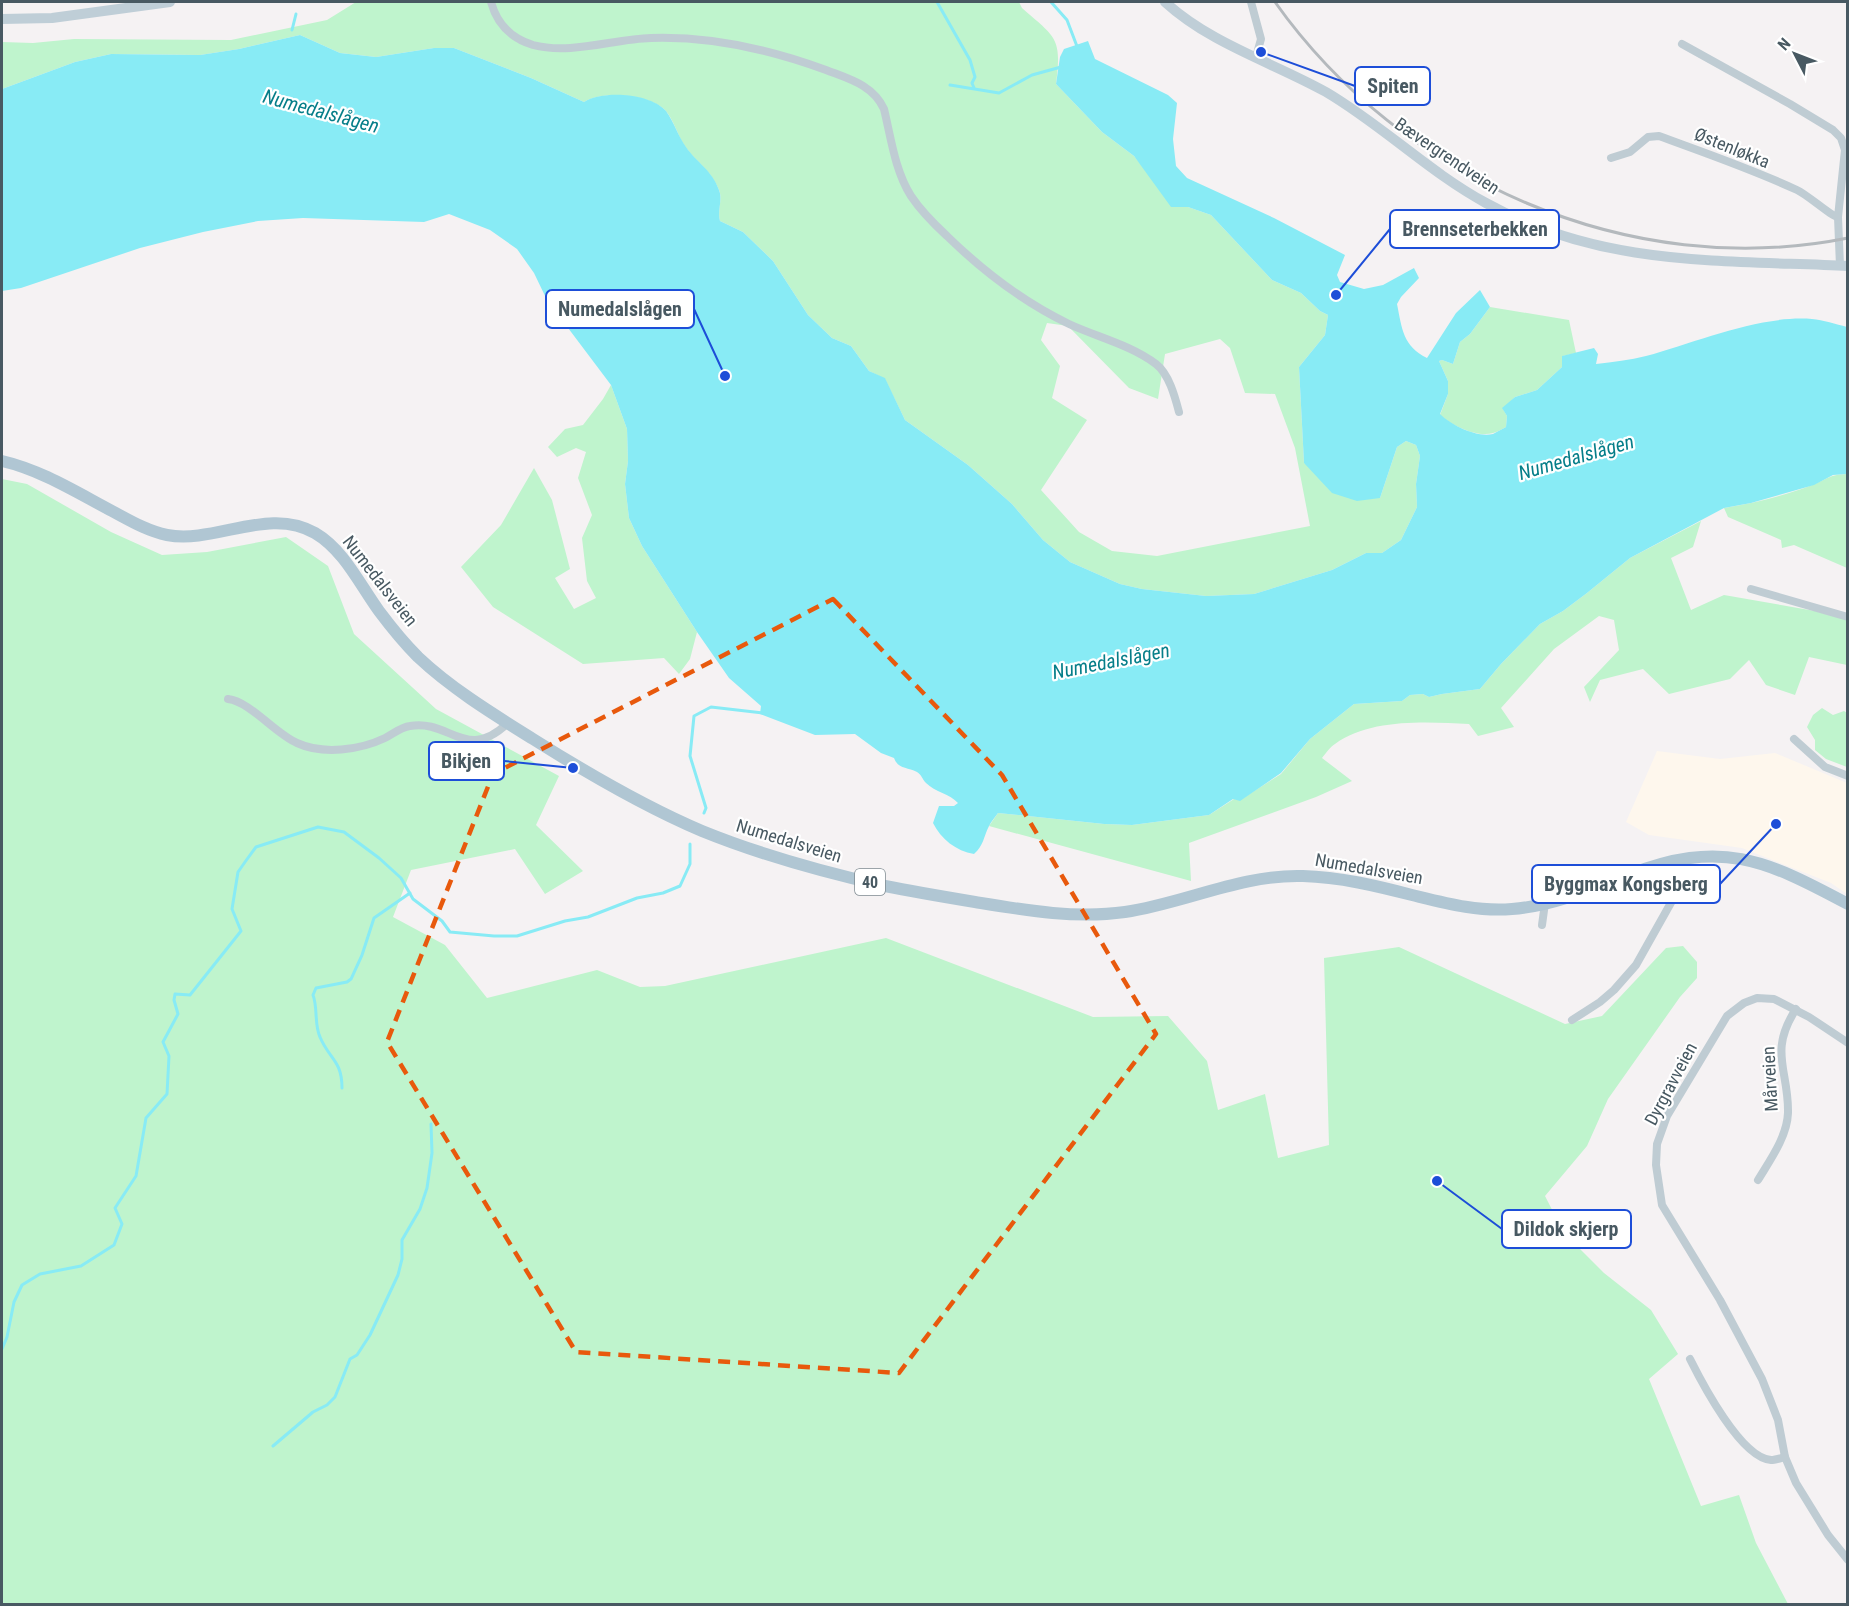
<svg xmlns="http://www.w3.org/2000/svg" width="1849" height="1606" font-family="'Roboto Condensed',sans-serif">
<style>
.commercial{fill:#fef7ed}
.green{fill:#bff4cd;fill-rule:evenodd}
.water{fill:#88ebf5}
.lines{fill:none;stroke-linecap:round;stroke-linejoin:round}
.stream{stroke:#88ebf5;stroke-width:3}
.minor{stroke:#bfccd3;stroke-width:8}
.secondary{stroke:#bfced7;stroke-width:10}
.primary{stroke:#b0c6d3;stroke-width:12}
.rail{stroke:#b4b9bd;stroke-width:3}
.marked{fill:none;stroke:#e8590c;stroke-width:4.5;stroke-dasharray:12 8;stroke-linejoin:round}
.labels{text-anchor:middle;stroke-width:4.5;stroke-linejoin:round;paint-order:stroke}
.shield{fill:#fff;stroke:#7f8b91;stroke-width:1.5}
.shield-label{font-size:16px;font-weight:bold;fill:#485962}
.street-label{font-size:18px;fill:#485962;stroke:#fff}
.water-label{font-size:20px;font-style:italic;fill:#057e89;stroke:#fff}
.leader{fill:none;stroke:#1d4ed8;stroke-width:2}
.callout-dot{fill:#1d4ed8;stroke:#fff;stroke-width:2}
.callout{fill:#fff;stroke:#1d4ed8;stroke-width:2}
.callout-label{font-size:20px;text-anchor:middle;font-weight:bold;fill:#485962}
</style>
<rect width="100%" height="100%" fill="#f5f2f3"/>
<path class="commercial" d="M 1657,751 L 1720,759 L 1775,753 L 1847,783 L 1847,894 L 1831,883 L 1742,848 L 1649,835 L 1626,822 Z"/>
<g class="green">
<path d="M 356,2 L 1019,2 L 1022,8 C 1056,38 1062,37 1056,84 L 1102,132 L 1134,156 L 1151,177 L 1188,207 L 1211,215 L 1272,280 L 1301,293 L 1320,311 L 1328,315 L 1325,335 L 1299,367 L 1304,463 L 1380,498 L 1397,447 L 1406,441 L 1416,445 L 1420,456 L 1416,484 L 1417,507 L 1401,540 L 1382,553 L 1366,553 L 1332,570 L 1254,594 L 1206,596 L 1142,589 L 1120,584 L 1070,562 L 1043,540 L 1012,504 L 968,465 L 905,420 L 885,379 L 869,371 L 851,346 L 832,338 L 808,315 L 773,261 L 743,232 L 720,221 C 717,211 723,199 719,190 C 710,168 696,163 685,146 C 677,135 674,119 664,109 C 647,94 603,90 584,102 L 531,78 L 454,48 L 434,48 L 376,57 L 340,53 L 300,35 L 239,49 L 200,55 L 111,54 L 75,62 L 2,89 L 2,42 L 33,43 L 74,39 L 231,40 L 327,20 ZM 1047,323 L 1068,326 L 1129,388 L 1158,399 L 1165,354 L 1220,339 L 1230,348 L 1245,393 L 1275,394 L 1295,448 L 1310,526 L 1157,556 L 1112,551 L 1079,532 L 1041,490 L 1087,420 L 1052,398 L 1060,366 L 1041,340 Z"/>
<path d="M 1490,307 L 1569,320 L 1576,353 L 1563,356 L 1562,367 L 1537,390 L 1515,397 L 1503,409 L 1507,416 L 1506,427 C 1502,429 1497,432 1493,433 C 1477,438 1451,425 1440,415 L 1448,394 L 1448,381 L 1439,361 L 1442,360 L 1453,364 L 1460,342 L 1470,334 Z"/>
<path d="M 611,385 L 627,429 L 628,461 L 625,484 L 629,518 L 642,546 L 697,632 L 690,659 L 679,674 L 664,658 L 583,664 L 493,607 L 461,567 L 501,525 L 534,468 L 552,500 L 570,569 L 555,578 L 574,609 L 596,598 L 587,581 L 582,538 L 592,515 L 578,478 L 586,452 L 576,448 L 557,457 L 548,447 L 565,429 L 583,425 L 603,399 Z"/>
<path d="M 1847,474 L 1847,568 L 1794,545 L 1782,548 L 1781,540 L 1728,517 L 1724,508 C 1754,503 1784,496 1812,485 C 1828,479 1828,475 1847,474 Z"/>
<path d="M 2,479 L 27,484 L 111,532 L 162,555 L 207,552 L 286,537 L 328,566 L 354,634 L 436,709 L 559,776 L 536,825 L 583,871 L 545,894 L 515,849 L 411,870 L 393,917 L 445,945 L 487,998 L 597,970 L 640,987 L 665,986 L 886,938 L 1093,1017 L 1168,1016 L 1207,1061 L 1218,1110 L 1265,1094 L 1278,1158 L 1329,1145 L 1324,958 L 1399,947 L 1565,1024 L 1602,1016 L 1666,948 L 1683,946 L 1697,962 L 1697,978 L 1680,997 L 1608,1099 L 1587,1146 L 1545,1196 L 1564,1233 L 1604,1273 L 1651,1310 L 1678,1354 L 1649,1379 L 1701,1506 L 1739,1495 L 1756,1543 L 1788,1604 L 2,1604 Z"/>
<path d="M 1701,521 L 1693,547 L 1671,558 L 1691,610 L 1724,595 L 1815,611 L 1847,620 L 1847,665 L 1809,657 L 1795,695 L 1766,685 L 1749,660 L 1730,679 L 1669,694 L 1643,669 L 1600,680 L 1590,702 L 1584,687 L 1619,650 L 1614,620 L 1599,616 L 1554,649 L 1501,708 L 1514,727 L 1478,736 L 1469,724 C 1428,722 1370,718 1335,744 C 1330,747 1326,753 1322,758 L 1352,781 L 1316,797 L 1189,843 L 1191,881 L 989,826 L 998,813 L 1104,824 L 1132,825 L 1209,815 L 1234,799 L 1240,800 L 1281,774 L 1310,739 L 1354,704 L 1402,701 L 1410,695 L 1423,694 L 1429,697 L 1442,694 L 1480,689 L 1501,664 L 1540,624 L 1563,611 L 1587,593 L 1630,558 Z"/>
<path d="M 1822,708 L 1833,715 L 1844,711 L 1847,713 L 1847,767 L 1826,759 L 1815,750 L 1815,740 L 1807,727 L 1813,715 Z"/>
</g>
<path class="water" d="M 300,35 L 340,53 L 376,57 L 434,48 L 454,48 L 531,78 L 584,102 C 603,90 650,93 666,111 C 674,122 678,136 686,147 C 697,163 712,170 719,190 C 723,200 717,211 720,221 L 743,232 L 773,261 L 808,315 L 832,338 L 851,346 L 869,371 L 885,378 L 905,420 L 968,465 L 1012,504 L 1043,540 L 1070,562 L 1120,584 L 1142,589 L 1206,596 L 1254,594 L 1332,570 L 1366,553 L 1382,553 L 1401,540 L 1417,507 L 1416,484 L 1420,456 L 1416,445 L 1406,441 L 1397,447 L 1380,498 L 1357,501 L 1332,493 L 1304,463 L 1299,367 L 1325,335 L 1328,315 L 1320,311 L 1301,293 L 1272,280 L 1211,215 L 1188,207 L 1171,207 L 1134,156 L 1102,132 L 1056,84 L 1060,57 L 1064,49 L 1088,41 L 1095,59 L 1168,95 L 1177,103 L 1173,139 L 1176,166 L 1187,178 L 1274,218 L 1345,255 L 1337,275 L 1340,282 L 1364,289 L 1383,285 L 1414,268 L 1419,278 L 1401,297 L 1397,304 C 1402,329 1403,346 1427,358 L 1456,313 L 1480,290 L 1490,307 L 1470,334 L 1460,342 L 1453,364 L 1442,360 L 1439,361 L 1448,381 L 1448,394 L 1440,414 C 1451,425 1477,438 1493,434 C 1497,432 1502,429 1506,427 L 1507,416 L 1502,408 L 1515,397 L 1537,390 L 1562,367 L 1562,356 L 1594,348 L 1598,354 L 1596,364 C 1613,362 1630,360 1646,356 C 1697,342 1759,315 1812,319 C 1823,320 1836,324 1847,327 L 1847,474 L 1833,475 L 1814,485 L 1751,503 L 1724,508 L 1630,558 L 1587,593 L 1563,611 L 1540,624 L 1501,664 L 1480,689 L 1442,694 L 1429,697 L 1423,694 L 1410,695 L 1402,701 L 1354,704 L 1310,739 L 1281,773 L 1240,801 L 1233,799 L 1209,815 L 1132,825 L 1104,824 L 998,813 C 995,817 991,822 989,826 C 983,838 984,845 974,854 C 956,851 941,839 933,823 L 939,806 L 954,806 L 958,803 C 950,794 935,792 926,783 C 922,779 922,775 917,772 C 907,767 898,769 894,758 L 881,753 L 855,734 L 815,735 L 760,714 L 761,706 L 729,678 L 697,632 L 642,546 L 629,518 L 625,484 L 628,461 L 627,429 L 611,385 L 547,300 L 534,273 L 517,249 L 490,230 L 449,214 L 424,222 L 303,218 L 258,221 L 203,232 L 140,248 L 21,288 L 2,291 L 2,89 L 75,62 L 111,54 L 200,55 L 239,49 Z"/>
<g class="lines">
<g class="stream">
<path d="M 937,2 L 970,60 L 975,77 L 972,83 L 974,88"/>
<path d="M 1051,2 L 1067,20 L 1078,49"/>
<path d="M 292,30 L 296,14"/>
<path d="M 950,85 L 999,93 L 1032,75 L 1061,67"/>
<path d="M 704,813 L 706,808 L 690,756 L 694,716 L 711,707 L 763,713"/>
<path d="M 342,1088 C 342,1060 329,1059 320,1037 C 314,1024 318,1008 313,995 L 316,988 L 347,982 L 351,979 L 362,955 L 374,918 L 410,893"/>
<path d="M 2,1349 L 7,1337 L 14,1302 L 22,1285 L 40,1274 L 81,1266 L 114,1245 L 122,1224 L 115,1208 L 136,1176 L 146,1118 L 167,1094 L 169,1056 L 163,1042 L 178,1014 L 174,1000 L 175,994 L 190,995 L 241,931 L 232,909 L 238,872 L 245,862 L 256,847 L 318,827 L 344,832 L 379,858 L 401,878 L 413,899 L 442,921 L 450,932 L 494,936 L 517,936 L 565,921 L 588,917 L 637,898 L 663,893 L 680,886 L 690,864 L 690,844"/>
<path d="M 273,1446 L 313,1412 L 327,1405 L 335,1397 L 350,1359 L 357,1355 L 370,1335 L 398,1275 L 402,1259 L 402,1240 L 420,1209 L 427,1188 L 432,1153 L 431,1124"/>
</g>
<g class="minor">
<path d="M 491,2 C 497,24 510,38 533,45 C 571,55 613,39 651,38 C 712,36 769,49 826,70 C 849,79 873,85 884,109 C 891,138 895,171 911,196 C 921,211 934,224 947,236 C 984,272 1023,302 1069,324 C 1097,337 1131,345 1156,364 C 1169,374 1175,397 1179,412"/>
<path d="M 1251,2 L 1261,39 L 1256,57"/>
<path d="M 1682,44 L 1790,104 L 1833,130 L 1841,138 L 1845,150 L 1838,217 L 1840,266"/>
<path d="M 1611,158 L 1630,152 L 1648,137 L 1659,136 C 1705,153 1752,169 1797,190 C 1808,195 1832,217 1838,217"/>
<path d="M 1751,589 L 1848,617"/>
<path d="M 228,699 C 251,702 274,733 297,743 C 323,755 360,750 385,738 C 393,734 401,727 410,726 C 450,719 466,763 508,723"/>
<path d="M 1794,739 L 1825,767 L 1848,776"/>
<path d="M 1542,925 L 1545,903"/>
<path d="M 1572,1020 L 1600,1002 L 1614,990 L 1636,965 L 1677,892 L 1672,882 L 1664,876"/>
<path d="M 1848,1043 L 1809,1017 L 1774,999 L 1757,998 L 1744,1003 L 1727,1016 L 1667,1116 L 1657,1144 L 1656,1165 L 1662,1205 L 1720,1300 L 1762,1379 L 1778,1420 L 1785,1457 L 1796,1483 L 1828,1535 L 1848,1560"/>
<path d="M 1758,1180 C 1770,1160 1787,1137 1788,1113 C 1789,1070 1768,1052 1796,1009"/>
<path d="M 1690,1359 C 1702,1383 1741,1458 1771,1460 C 1775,1460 1781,1458 1785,1457"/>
</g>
<g class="secondary">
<path d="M 1165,2 C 1211,44 1272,62 1326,92 C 1382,125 1429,172 1486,203 C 1601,267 1721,260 1848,266"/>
<path d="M 2,19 L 52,18 L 170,2"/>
</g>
<path class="primary" d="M 2,461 C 41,470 76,492 112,511 C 129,520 147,531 167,535 C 216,544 269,506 315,533 C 344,550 360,585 379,611 C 391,627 404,643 418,657 C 452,689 493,714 533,739 C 587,773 643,806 702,831 C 761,855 823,872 885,886 C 915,892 945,897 975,902 C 1024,910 1075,919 1125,912 C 1185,903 1242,874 1303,876 C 1340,877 1377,886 1412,895 C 1445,903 1478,912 1512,909 C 1552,906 1590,890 1628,875 C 1721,839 1764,859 1848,904"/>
<path class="rail" d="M 1275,2 C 1401,180 1630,282 1848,238"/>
</g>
<path class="marked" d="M 833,599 L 1002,775 L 1156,1034 L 899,1373 L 576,1352 L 387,1042 L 493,774 Z"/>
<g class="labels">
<rect class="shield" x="855" y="869" width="30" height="26" rx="4.5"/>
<g class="shield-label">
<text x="870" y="888">40</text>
</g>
<g class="street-label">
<text transform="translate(1732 148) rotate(22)" y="6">Østenløkka</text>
<text transform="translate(1447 156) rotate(34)" y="6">Bævergrendveien</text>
<text transform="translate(380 581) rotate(52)" y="6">Numedalsveien</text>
<text transform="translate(789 841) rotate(17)" y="6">Numedalsveien</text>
<text transform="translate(1369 869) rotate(10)" y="6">Numedalsveien</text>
<text transform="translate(1770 1079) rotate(-93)" y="6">Mårveien</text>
<text transform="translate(1671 1084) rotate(-62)" y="6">Dyrgravveien</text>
</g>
<g class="water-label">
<text transform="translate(321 111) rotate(15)" y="7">Numedalslågen</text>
<text transform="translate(1576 457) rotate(-16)" y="7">Numedalslågen</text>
<text transform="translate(1111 661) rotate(-11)" y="7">Numedalslågen</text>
</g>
</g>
<path class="leader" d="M1261 52L1355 86M1336 295L1390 229M725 376L694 309M573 768L504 761M1776 824L1720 884M1437 1181L1502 1229"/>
<g class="callout-dot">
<circle cx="1261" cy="52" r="6"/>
<circle cx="1336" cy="295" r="6"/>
<circle cx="725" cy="376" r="6"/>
<circle cx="573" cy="768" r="6"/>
<circle cx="1776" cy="824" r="6"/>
<circle cx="1437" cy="1181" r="6"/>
</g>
<g class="callout">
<rect x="1355" y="67" width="75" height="38" rx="6"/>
<rect x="1390" y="210" width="169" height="38" rx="6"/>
<rect x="546" y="290" width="148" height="38" rx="6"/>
<rect x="429" y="742" width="75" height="38" rx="6"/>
<rect x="1532" y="865" width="188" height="38" rx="6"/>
<rect x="1502" y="1210" width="129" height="38" rx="6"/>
</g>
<g class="callout-label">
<text x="1393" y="93">Spiten</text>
<text x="1475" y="236">Brennseterbekken</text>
<text x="620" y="316">Numedalslågen</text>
<text x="466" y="768">Bikjen</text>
<text x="1626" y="891">Byggmax Kongsberg</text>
<text x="1566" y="1236">Dildok skjerp</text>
</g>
<rect width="1849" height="1606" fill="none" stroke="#485962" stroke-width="6"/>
<g transform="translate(1795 54) rotate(312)" stroke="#ffffff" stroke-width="4.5" paint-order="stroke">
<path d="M0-4.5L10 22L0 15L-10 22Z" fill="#485962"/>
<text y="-9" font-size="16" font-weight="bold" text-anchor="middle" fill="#485962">N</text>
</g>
</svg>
